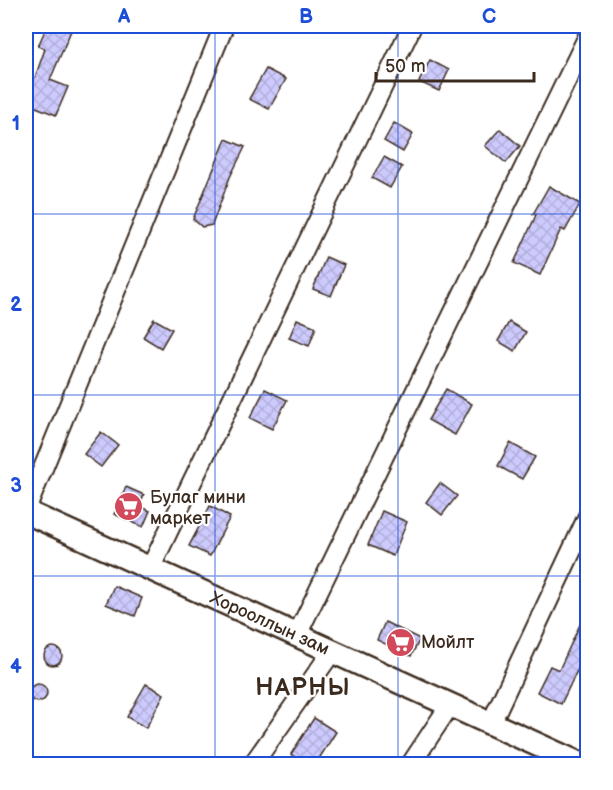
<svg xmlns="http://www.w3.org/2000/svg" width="613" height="790" font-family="'Balsamiq Sans',sans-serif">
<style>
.building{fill:url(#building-cross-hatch);stroke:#3b2a1e;stroke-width:1.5}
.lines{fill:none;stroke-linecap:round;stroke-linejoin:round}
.minor-casing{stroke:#3b2a1e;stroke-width:22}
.tertiary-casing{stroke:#3b2a1e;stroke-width:27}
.minor{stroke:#fff;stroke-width:18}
.tertiary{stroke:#fff;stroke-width:22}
.grid{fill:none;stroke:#1d4ed8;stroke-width:1.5;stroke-opacity:0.55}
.labels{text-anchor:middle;stroke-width:4.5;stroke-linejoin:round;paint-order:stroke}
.poi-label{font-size:18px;fill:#3b2a1e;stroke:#fff;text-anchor:start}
.street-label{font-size:18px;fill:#3b2a1e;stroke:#fff}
.district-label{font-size:24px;font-weight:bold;letter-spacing:1.5px;fill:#3b2a1e;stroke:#fff}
.neatline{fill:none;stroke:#1d4ed8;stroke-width:2}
.grid-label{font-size:20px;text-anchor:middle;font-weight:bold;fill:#1d4ed8}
</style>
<defs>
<pattern id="building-cross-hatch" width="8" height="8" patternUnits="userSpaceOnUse" patternTransform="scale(1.5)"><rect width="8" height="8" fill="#cdcbfe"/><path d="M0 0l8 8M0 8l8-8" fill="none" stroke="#b1aed9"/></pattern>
</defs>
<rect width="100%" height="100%" fill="#fff"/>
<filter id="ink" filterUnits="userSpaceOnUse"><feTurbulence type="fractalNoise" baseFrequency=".0167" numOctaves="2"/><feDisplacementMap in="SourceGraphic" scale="12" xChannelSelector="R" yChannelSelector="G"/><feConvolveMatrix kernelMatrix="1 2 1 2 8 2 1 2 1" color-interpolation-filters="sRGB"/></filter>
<g filter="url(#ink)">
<g class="building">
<path d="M 47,26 L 73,26 L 50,80 L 68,87 L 56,115 L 26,103 L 45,49 L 38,46 Z"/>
<path d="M 430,60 L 449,70 L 439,91 L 419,82 Z"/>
<path d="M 266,69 L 286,79 L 269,109 L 249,99 Z"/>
<path d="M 394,123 L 413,134 L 403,152 L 384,141 Z"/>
<path d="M 500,129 L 520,146 L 506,163 L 485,146 Z"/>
<path d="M 226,139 L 245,147 L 230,177 L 212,225 L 202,227 L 193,219 Z"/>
<path d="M 384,157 L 402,167 L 390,188 L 372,178 Z"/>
<path d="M 549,186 L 580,204 L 565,231 L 561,229 L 540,275 L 514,263 L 536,215 L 533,214 Z"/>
<path d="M 326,257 L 344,265 L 331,296 L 313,289 Z"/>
<path d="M 154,319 L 172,329 L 161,348 L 143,337 Z"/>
<path d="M 297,319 L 316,327 L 309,346 L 289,338 Z"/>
<path d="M 509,322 L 526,332 L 515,351 L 498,341 Z"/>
<path d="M 265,389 L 287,400 L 272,429 L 250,418 Z"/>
<path d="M 446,389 L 472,404 L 455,435 L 428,420 Z"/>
<path d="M 101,432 L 118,445 L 101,467 L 84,454 Z"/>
<path d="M 510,443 L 535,457 L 522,479 L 498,466 Z"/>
<path d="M 440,483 L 457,496 L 442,515 L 426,502 Z"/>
<path d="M 126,487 L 144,495 L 139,506 L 150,511 L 143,527 L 114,514 Z"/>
<path d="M 210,506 L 230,517 L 210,556 L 189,546 Z"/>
<path d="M 382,511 L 407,522 L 393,556 L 368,545 Z"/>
<path d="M 114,586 L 142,598 L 135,616 L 106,604 Z"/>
<path d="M 588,607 L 588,648 L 561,704 L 537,692 L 550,666 L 559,670 Z"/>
<path d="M 385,622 L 420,639 L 411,656 L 377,640 Z"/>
<circle cx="53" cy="656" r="9"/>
<circle cx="38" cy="693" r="9"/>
<path d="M 146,684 L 164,694 L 146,728 L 127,717 Z"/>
<path d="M 314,718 L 336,732 L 315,765 L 307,765 L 291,754 Z"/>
</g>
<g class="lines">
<defs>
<g id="minor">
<path d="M 26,510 L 224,26"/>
<path d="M 151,567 L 412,26"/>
<path d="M 296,637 L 588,36"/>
<path d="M 491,723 L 588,516"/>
<path d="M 253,764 L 331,653"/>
<path d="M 411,764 L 450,705"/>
</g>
<g id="tertiary">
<path id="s1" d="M 26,512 L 580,764"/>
</g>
</defs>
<use href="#minor" class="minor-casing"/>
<use href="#tertiary" class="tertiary-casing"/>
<use href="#minor" class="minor"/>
<use href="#tertiary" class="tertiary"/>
</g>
</g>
<path class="grid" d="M 215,26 L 215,764M 398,26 L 398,764M 26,214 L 588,214M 26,395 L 588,395M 26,576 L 588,576"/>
<defs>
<symbol id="supermarket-disc" viewBox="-11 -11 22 22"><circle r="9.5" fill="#d1495b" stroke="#fff"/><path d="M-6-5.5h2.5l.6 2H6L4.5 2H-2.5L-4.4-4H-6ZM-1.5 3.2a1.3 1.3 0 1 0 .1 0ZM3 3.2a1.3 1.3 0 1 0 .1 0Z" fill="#fff"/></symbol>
</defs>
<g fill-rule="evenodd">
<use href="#supermarket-disc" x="112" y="490" width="33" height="33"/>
<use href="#supermarket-disc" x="384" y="626" width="33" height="33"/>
</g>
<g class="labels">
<g class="poi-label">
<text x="150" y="503">Булаг мини<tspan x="150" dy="21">маркет</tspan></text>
<text x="421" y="648">Мойлт</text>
</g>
<g class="street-label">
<text dy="6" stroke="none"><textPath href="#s1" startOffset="268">Хорооллын зам</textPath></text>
</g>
<g class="district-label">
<text x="303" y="695">НАРНЫ</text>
</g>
</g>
<rect width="613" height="790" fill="none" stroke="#fff" stroke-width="66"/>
<path d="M376 72v9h158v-9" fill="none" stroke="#3b2a1e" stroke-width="3"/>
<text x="385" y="72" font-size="18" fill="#3b2a1e" stroke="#ffffff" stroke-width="4.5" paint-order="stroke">50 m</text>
<rect x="33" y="33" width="547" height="724" class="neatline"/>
<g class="grid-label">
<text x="124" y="23">A</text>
<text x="306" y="23">B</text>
<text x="489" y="23">C</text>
<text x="16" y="130">1</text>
<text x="16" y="311">2</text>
<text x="16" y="492">3</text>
<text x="16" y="673">4</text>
</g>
</svg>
